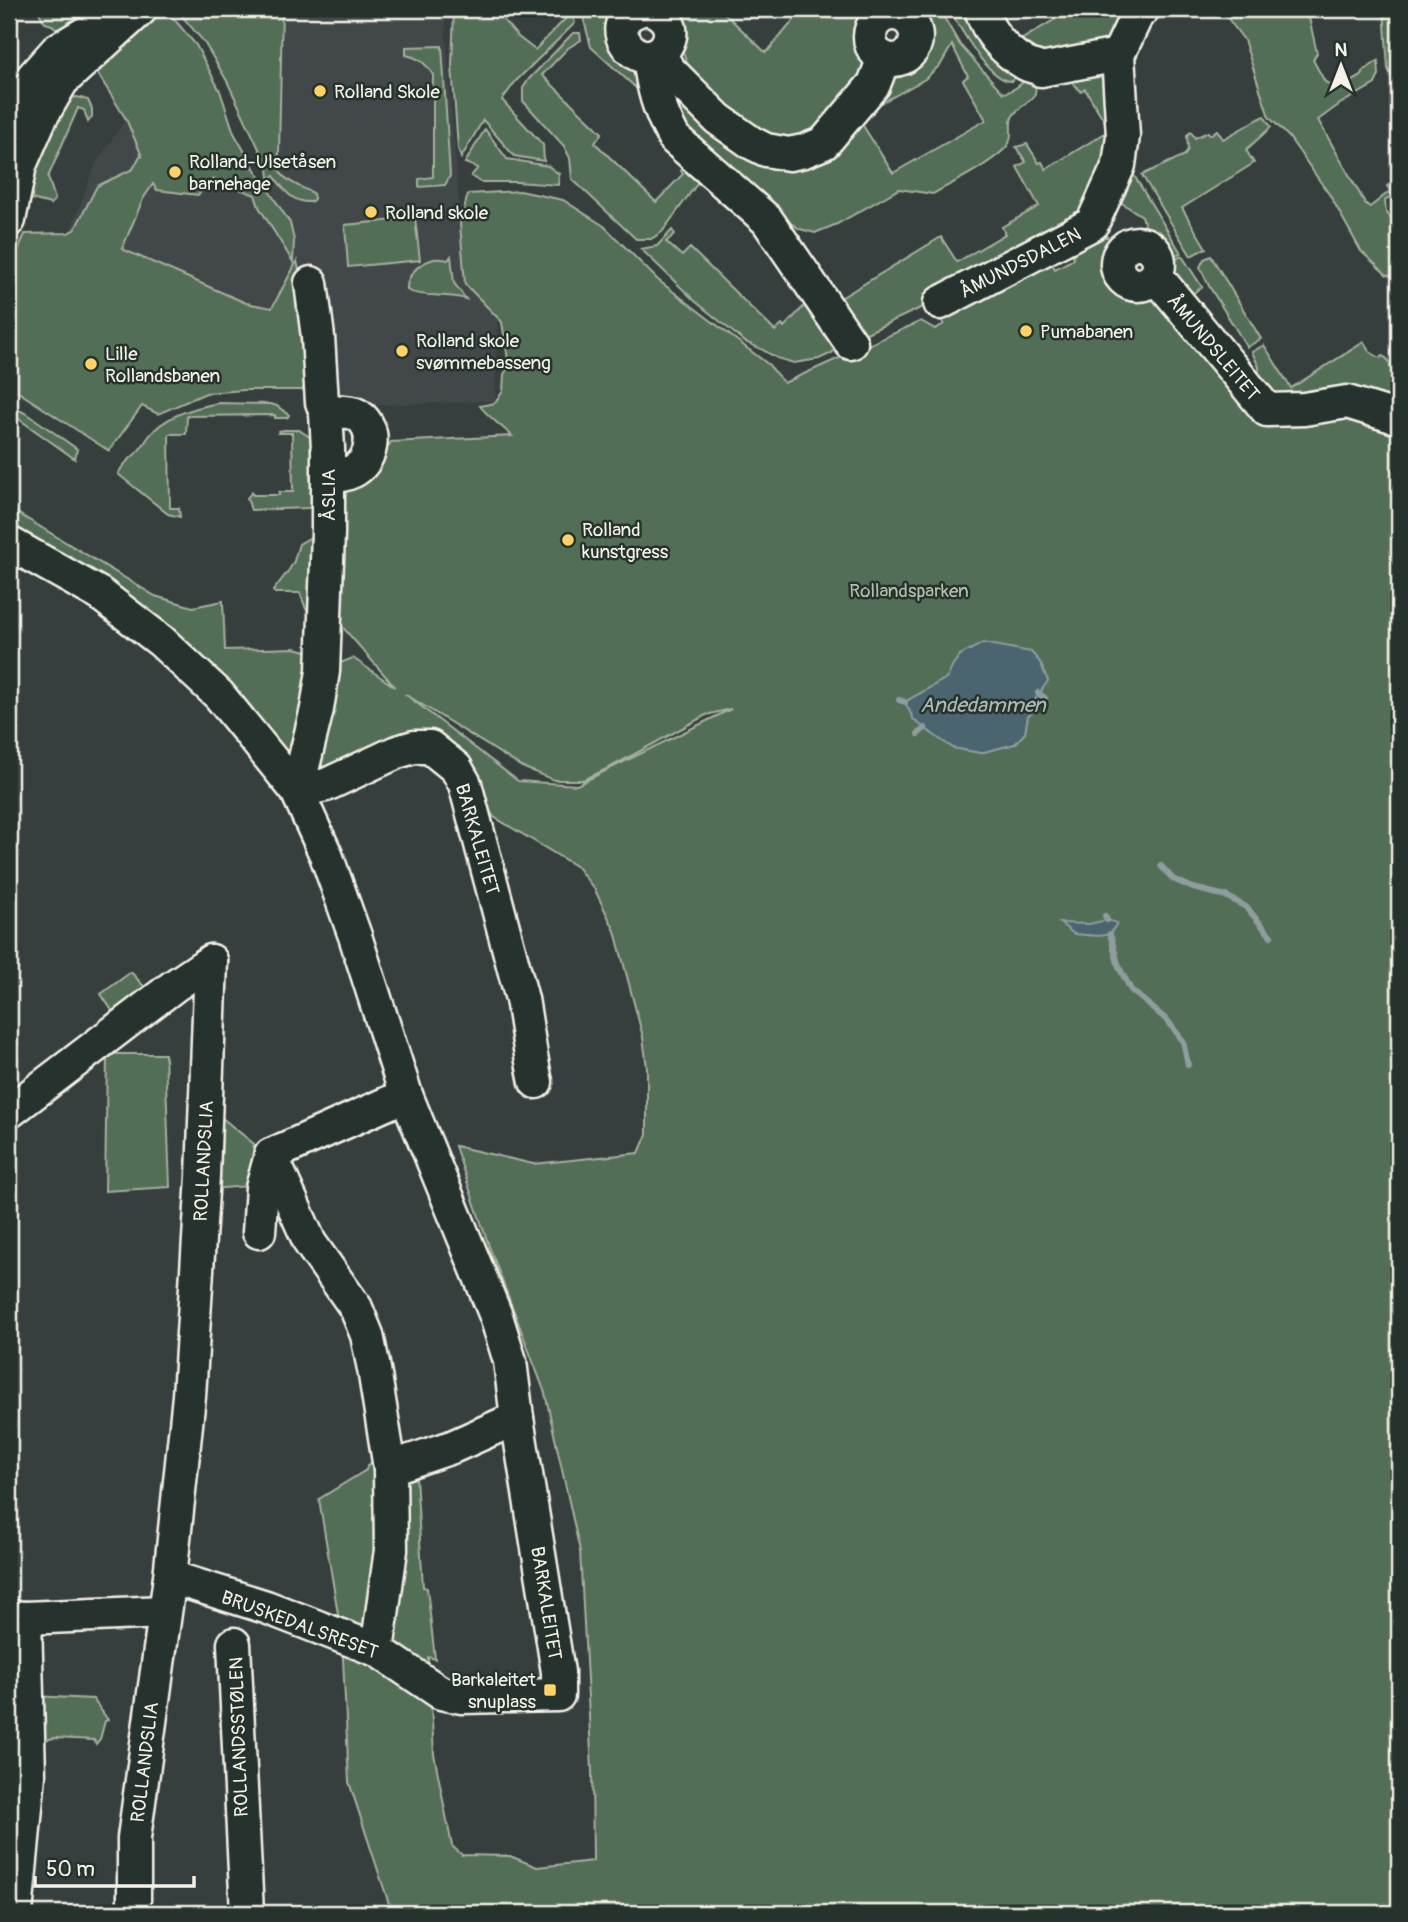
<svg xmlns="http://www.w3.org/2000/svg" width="1408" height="1922" font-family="Pangolin,sans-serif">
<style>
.built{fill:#43474a}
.green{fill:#536e56;stroke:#a4b09f;stroke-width:2;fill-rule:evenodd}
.water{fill:#4b6570;stroke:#8f9da0;stroke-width:2}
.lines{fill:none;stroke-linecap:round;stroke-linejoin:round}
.stream{stroke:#8f9da0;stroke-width:6}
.minor-casing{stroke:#f4f1e8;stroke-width:37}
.minor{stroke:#26332d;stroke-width:32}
.poi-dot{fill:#ffd166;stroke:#26332d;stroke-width:2.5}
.labels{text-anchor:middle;stroke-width:5;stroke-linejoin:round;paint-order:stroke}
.poi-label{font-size:19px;fill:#f4f1e8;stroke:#26332d;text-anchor:start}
.street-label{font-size:19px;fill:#f4f1e8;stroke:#26332d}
.park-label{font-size:19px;fill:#b4bdae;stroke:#26332d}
.water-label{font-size:21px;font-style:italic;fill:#b0b9b8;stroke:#26332d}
</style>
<rect width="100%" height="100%" fill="#373f3e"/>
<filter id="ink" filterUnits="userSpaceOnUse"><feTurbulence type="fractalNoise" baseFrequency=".0143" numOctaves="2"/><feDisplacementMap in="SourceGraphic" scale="14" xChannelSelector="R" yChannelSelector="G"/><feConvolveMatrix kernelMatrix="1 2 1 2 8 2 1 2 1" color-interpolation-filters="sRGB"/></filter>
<g filter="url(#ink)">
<path class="built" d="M 273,9 L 444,9 L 465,284 L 498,297 L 495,401 L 349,406 L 257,337 L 189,342 L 184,331 L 69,233 L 96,163 L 126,119 L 88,57 L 162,14 L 175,20 L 196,45 L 220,91 L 234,133 L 261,180 L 275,198 L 269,178 Z"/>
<g class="green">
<path d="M 37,9 L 95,9 L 66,38 L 52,25 L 45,23 Z"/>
<path d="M 176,9 L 282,9 L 279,154 C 273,178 295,184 313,193 L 314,199 L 311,202 C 292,203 284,190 274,176 L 269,178 L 268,168 L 227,81 L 204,42 Z"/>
<path d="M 454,9 L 494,9 L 517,36 L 535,50 L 572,12 L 575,23 L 516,81 L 502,100 L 543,145 L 544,161 L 514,156 L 483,120 L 461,158 L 458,148 L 452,66 Z"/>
<path d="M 581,9 L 618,9 L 638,65 L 643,97 L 635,87 L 591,47 Z"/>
<path d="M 678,9 L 720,9 L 765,52 L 768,51 L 803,9 L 828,9 L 832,13 L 836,9 L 873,9 C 855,35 857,37 870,65 L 812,134 L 793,145 L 762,140 L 688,83 L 687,63 L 682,49 L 670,50 L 675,31 Z"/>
<path d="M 920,9 L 939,9 L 960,45 L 1003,93 C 1017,91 1023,80 1034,74 C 1039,104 1032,94 1015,113 C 1007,121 1014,133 1009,143 C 1001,159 950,184 933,194 L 899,189 L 837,224 L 815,233 L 800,229 L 779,216 L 707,160 L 660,91 L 681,98 L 729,135 L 845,141 L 862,124 L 893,173 L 986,120 L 963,80 L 968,76 L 952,45 L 941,64 L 925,79 L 880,104 L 841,130 L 897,71 L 912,66 L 921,61 C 928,42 928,29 918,12 Z"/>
<path d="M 949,9 L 974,9 L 1022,67 L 1012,81 C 989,82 960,27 949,9 Z"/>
<path d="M 996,9 L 1012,35 L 1016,35 L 1019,41 L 1072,9 L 1134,9 L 1119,40 L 1049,64 L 1013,50 Z"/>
<path d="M 1221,9 L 1307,9 L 1317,53 L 1313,60 L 1325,82 L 1338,89 L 1360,77 L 1363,74 L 1363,71 L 1378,61 L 1379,75 L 1375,84 L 1340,104 L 1318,120 L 1365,203 L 1370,207 L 1390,191 L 1387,186 L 1399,178 L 1399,189 L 1385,201 L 1386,212 L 1398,226 L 1399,278 L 1387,275 L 1361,251 L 1331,197 L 1289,137 L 1269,117 L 1244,40 Z"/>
<path d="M 1384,9 L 1399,9 L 1399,91 L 1388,69 Z"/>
<path d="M 162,14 L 175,20 L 196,45 L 220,91 L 234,133 L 254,168 L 290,223 L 294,240 L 293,262 L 259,207 L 255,195 L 214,179 L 198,195 L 157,190 L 153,184 L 143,199 L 122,249 L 246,303 L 272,308 L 297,261 L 310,321 L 317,373 L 302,390 L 244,390 L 206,393 L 158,414 L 142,406 L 109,451 L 9,386 L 9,271 L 25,234 L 68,233 L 75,229 L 97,186 L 133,169 L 140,156 L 142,156 L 126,119 L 91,63 L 125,30 Z"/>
<path d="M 573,33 L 580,33 L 581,40 L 568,48 L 542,75 L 602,133 L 595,143 L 656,202 L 683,174 L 681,171 L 692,161 L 704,174 L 662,232 L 651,239 L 636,239 L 572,179 L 570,158 L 564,146 L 523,101 L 523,88 L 529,79 Z"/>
<path d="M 442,46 L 450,176 L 445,185 L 419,187 L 419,179 L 433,177 L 433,75 C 426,63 419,58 406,55 L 406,47 Z"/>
<path d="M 1118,55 L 1123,136 L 1083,224 L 970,285 L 858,337 L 831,304 L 941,237 L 957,262 L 1005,234 L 1002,227 L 1039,206 L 1017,167 L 1026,162 L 1016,147 L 1027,144 L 1039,163 L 1042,162 L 1046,169 L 1110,130 L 1085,89 L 1081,92 L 1070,79 L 1059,83 L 1054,79 Z"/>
<path d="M 77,97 L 88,100 L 92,109 L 92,117 L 88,122 L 84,110 L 78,108 L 48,177 L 55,199 L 51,204 L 31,199 L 35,173 L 59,118 L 71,98 Z"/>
<path d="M 1264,116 L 1271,127 L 1246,150 L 1254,163 L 1182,208 L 1206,248 L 1191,256 L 1142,175 L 1185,155 L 1188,149 L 1187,135 L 1191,132 L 1195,138 L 1208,132 L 1210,135 L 1217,130 L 1223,139 Z"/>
<path d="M 485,129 L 507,159 L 548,166 L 559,174 L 558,185 L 516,182 L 480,182 L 471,176 L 478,168 L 465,163 Z"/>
<path d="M 1129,167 L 1181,253 L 1168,257 L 1164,248 L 1147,233 L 1142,216 L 1112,197 Z"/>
<path d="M 520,191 L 563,200 L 604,226 L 658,280 L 769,365 L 784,383 L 921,321 L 935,329 L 944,324 L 936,311 L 1046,253 L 1055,269 L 1074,259 L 1071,248 L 1091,235 L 1107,237 L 1122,243 L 1122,246 L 1113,261 L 1112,273 L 1117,284 L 1127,291 L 1158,295 L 1241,388 L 1362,413 L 1399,426 L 1399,1913 L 392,1913 L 349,1782 L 342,1638 L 319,1499 L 366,1470 L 367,1467 L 385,1447 L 415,1461 L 423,1587 L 427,1588 L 435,1659 L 428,1657 L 434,1754 L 452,1846 L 462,1855 L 510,1856 L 537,1867 L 593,1861 L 592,1771 L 580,1551 L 545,1393 L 489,1246 L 455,1146 L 533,1164 L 639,1153 L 647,1134 L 647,1068 L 643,1037 L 615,931 L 595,890 L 577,867 L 494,817 L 434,736 L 325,775 L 318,753 L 332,666 L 353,658 L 395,687 L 325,607 L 328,478 L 372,471 L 391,442 L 512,436 C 502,426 488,417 480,406 L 495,403 L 503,391 L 504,374 L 509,366 L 502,322 L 465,284 L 460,224 L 468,194 ZM 405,694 L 522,767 L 554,780 L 583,780 L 611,767 L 706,715 L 731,709 L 577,785 L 518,781 Z"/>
<path d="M 415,218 L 420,260 L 348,267 L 345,225 Z"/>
<path d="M 672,230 L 675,234 L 666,242 L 682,256 L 690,248 L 775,331 L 782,325 L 784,327 L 811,299 L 841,338 L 832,353 L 819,359 L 794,363 L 777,358 L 761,349 L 745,342 L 695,301 L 641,249 L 657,246 Z"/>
<path d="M 451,256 L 454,283 L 466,299 C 447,293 421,298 407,290 C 406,276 418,264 431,260 C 436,258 443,259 448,260 Z"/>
<path d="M 1182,256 L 1202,287 L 1189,296 L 1168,274 L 1169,262 Z"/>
<path d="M 1211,256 L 1261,339 L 1247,347 L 1209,286 L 1200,267 L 1204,259 Z"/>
<path d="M 1364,342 L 1370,352 L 1380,358 L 1382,356 C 1388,358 1390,362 1390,367 L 1398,373 L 1397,395 L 1390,400 L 1283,405 L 1258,375 L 1259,367 L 1252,352 L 1264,345 L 1291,388 Z"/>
<path d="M 219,403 L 270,404 L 277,406 L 289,415 L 287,418 L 275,418 L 275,415 L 187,416 L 186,434 L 169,434 L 170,508 L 179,508 L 180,517 L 168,514 L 118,474 C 124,461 132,459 140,449 C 144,445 146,440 150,435 C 165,416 196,407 219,403 Z"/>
<path d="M 9,405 L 29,415 L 77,449 L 75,459 L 9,412 Z"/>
<path d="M 284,430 L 299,430 L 316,441 L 314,505 L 308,508 L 251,510 L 247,498 L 252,492 L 253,495 L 279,495 L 279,492 L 293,492 L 292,433 L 278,433 L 279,431 Z"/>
<path d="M 9,508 L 155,596 L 193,607 L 223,601 L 225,650 L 295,648 L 306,651 L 319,665 L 286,755 L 9,528 Z"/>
<path d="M 311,537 L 318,537 L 310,614 L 306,609 L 300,593 L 275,593 L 273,591 L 289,570 L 294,561 L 299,544 Z"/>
<path d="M 131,972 L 148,991 L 115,1015 L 101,994 Z"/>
<path d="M 107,1054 L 165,1054 L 170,1187 L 105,1191 Z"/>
<path d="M 216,1113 L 254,1144 L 248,1186 L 211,1189 Z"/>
<path d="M 32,1696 L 93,1699 L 108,1720 L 105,1721 L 100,1739 L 96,1744 L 94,1740 L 55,1738 L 38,1741 Z"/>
</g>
<g class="water">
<path d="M 983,643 L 1031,652 L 1040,662 L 1048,681 L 1034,701 L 1034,710 L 1028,716 L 1025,733 L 1015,744 L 980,753 L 953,748 L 938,738 L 914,720 L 905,702 L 948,677 L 952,666 L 960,655 Z"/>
<path d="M 1107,920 L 1117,923 L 1110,934 L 1099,936 L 1074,934 L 1060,923 L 1089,924 Z"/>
</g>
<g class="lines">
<g class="stream">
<path d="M 1038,693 L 1045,698"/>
<path d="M 899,700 L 905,702"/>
<path d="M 918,734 L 925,728"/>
<path d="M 1161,866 L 1173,879 L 1193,888 L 1226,896 L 1246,907 L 1271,936"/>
<path d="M 1105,916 L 1107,920"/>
<path d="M 1110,934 L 1119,967 L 1131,990 L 1168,1021 L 1183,1041 L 1188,1065"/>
</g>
<defs>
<g id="minor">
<path d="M 642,9 C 591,23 648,85 668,42 C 675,27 664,13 650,9"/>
<path d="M 981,9 C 988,33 1004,51 1026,64 C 1031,67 1036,66 1041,70 L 1118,55"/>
<circle cx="893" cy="37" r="23"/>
<path d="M 658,53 L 669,70 L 718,119 L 752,143 L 766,150 L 789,154 L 804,151 L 824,143 L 874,84 L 884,58"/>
<path d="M 649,56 C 653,89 658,108 674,138 L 767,220 L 851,343"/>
<path d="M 19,150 L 22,89 L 57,50 L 101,24"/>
<path d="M 9,220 L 20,165 L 40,119 L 62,81 L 141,9"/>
<circle cx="1138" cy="264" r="21"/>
<path d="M 1156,276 L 1267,410 L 1304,409 L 1347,402 L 1399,418"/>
<path d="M 940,303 L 1092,224 L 1119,165 L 1123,136 L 1118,55 L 1137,15 L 1143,9"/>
<path d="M 326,413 C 336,412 351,410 359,416 C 377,428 373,459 355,470 C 347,475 337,476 328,478"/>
<path d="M 9,543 L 100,594 L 161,641 L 219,695 L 297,791 L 326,785 L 397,752 L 414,747 L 430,747 L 456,768 L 465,784 L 522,999 C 527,1027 530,1054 536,1082"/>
<path d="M 9,1112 L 174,986 L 211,961"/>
<path d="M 259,1232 L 262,1188 L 271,1155"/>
<path d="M 390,1468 L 374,1369 L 367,1335 L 356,1308 L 310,1243 L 271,1155 L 406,1095"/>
<path d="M 170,1577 L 266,1607 L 377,1650 L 441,1693 L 462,1697 L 558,1695 L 558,1672 L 517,1418 L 510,1361 L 496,1316 L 406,1095 L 355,936 L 326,855 L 297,791 L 317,709 L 323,671 L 328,533 L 328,448 L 326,413 L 322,402 L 318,337 L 311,283"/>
<path d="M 9,1617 L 25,1618 L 164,1612"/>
<path d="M 234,1644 L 247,1913"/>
<path d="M 377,1650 L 391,1550 L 390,1468 L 452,1447 L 517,1418"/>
<path d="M 16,1913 L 29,1775 L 25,1618"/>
<path d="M 134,1913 L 134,1838 L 170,1577 L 189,1396 L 203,1176 L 211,961"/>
</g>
</defs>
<use href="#minor" class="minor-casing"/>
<use href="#minor" class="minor"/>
</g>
</g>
<g class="poi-dot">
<circle cx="320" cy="91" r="7"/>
<circle cx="175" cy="172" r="7"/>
<circle cx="371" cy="212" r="7"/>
<circle cx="1026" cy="331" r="7"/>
<circle cx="402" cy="351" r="7"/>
<circle cx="91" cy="364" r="7"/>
<circle cx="568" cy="540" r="7"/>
<rect x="543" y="1683" width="14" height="14" rx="3.5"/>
</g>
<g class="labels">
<g class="poi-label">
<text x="334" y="98">Rolland Skole</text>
<text x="189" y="168">Rolland-Ulsetåsen<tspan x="189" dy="22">barnehage</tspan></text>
<text x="385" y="219">Rolland skole</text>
<text x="1040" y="338">Pumabanen</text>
<text x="416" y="347">Rolland skole<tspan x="416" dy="22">svømmebasseng</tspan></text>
<text x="105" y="360">Lille<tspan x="105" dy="22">Rollandsbanen</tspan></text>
<text x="582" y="536">Rolland<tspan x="582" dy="22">kunstgress</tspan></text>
<text x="536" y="1686" text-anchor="end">Barkaleitet<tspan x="536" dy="22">snuplass</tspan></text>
</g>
<g class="street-label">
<text transform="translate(1020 262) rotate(-27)" y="7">ÅMUNDSDALEN</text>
<text transform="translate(1214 347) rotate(50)" y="7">ÅMUNDSLEITET</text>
<text transform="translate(328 495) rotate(-90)" y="7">ÅSLIA</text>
<text transform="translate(478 839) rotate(74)" y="7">BARKALEITET</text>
<text transform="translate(203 1161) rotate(-87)" y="7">ROLLANDSLIA</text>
<text transform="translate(547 1603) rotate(81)" y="7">BARKALEITET</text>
<text transform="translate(300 1624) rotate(20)" y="7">BRUSKEDALSRESET</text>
<text transform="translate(238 1737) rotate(-92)" y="7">ROLLANDSSTØLEN</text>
<text transform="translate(144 1762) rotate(-83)" y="7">ROLLANDSLIA</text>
</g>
<g class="park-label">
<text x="909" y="597">Rollandsparken</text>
</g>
<g class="water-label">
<text x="983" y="712">Andedammen</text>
</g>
</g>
<rect width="1408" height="1922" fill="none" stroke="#26332d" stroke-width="35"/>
<rect x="18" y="18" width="1373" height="1887" fill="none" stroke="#f4f1e8" stroke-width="2.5" filter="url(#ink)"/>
<g transform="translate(1341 66)" stroke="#26332d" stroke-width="5" paint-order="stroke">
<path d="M0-5L12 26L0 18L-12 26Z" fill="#f4f1e8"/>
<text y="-10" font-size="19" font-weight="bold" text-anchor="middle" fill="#f4f1e8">N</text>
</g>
<path d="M35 1876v10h159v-10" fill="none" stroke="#f4f1e8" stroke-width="3.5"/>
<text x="46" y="1876" font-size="21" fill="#f4f1e8" stroke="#26332d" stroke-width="5" paint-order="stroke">50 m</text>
</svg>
